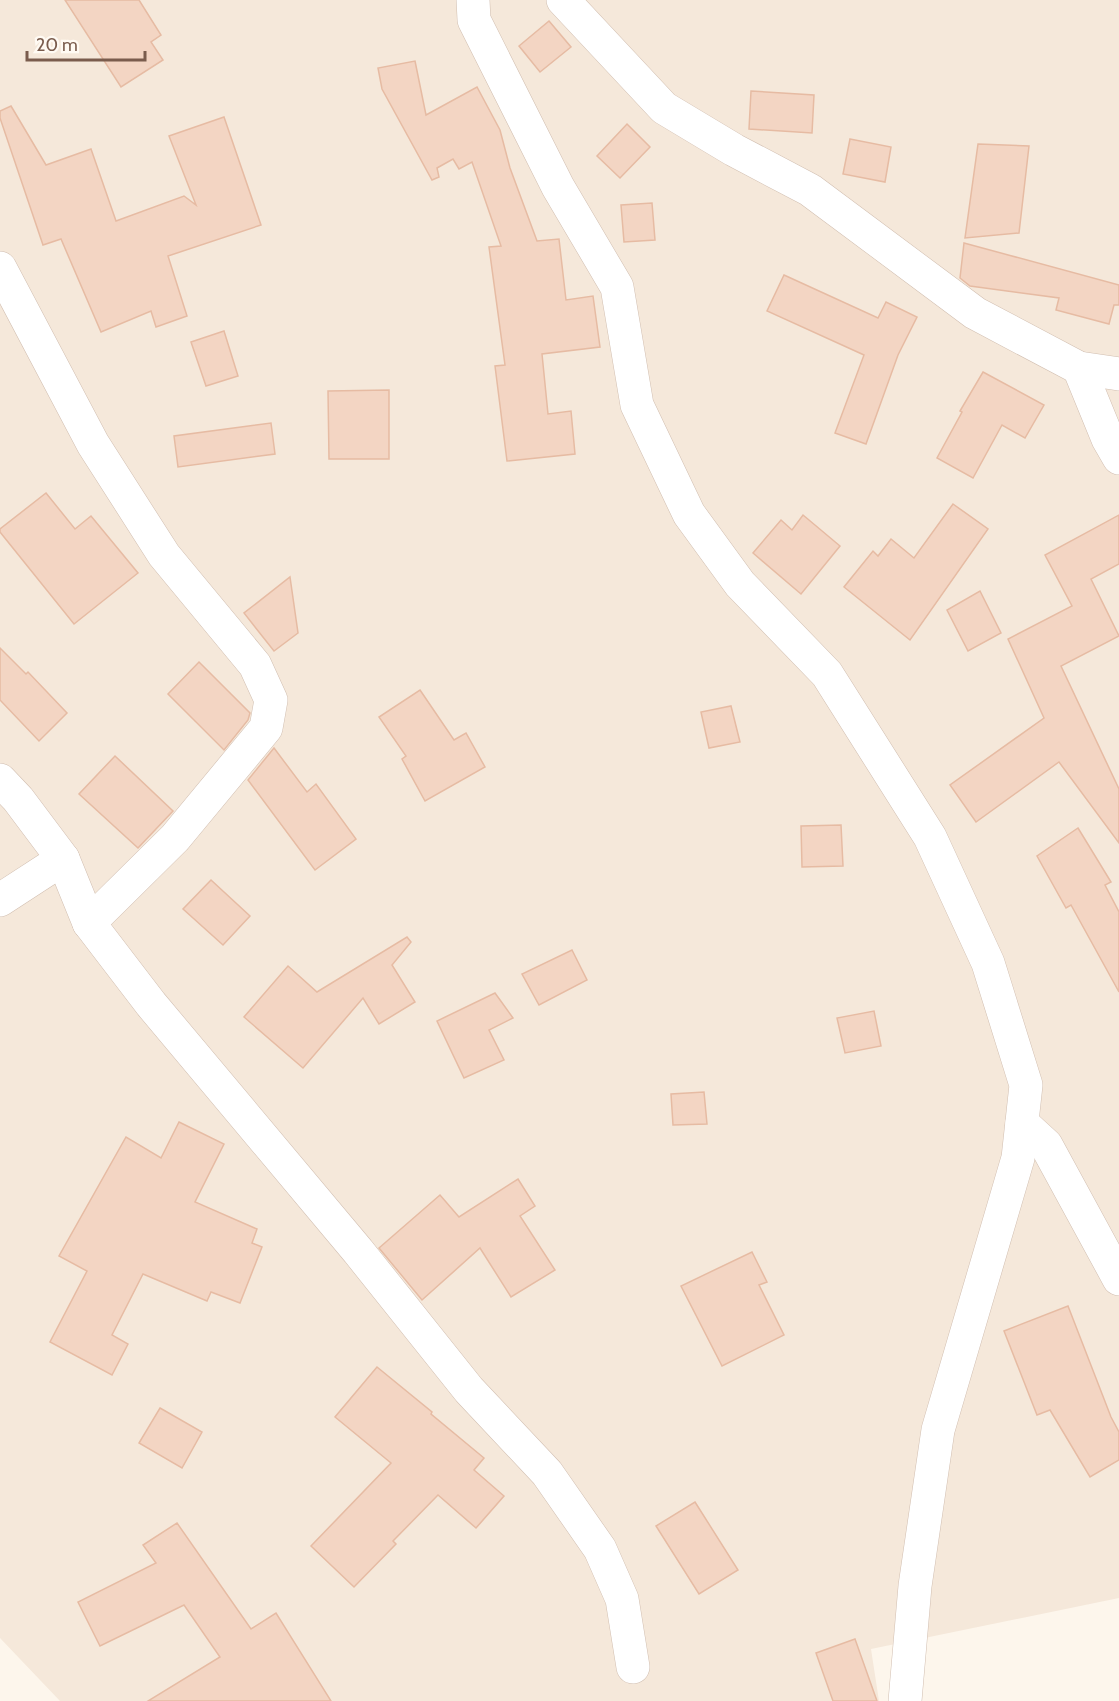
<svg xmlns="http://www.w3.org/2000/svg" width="1119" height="1701" font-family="Cabin,sans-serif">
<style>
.residential{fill:#f5e8da}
.building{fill:#f3d5c3;stroke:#e6bba3;stroke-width:1.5}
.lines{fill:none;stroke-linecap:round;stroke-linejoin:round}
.minor-casing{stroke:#d1beb0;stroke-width:34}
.minor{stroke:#fff;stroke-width:33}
</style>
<rect width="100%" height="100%" fill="#fdf6ec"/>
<path class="residential" d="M 0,0 L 1119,0 L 1119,1598 L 871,1649 L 879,1701 L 60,1701 L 0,1638 Z"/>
<g class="building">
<path d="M 65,0 L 139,0 L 161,35 L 151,42 L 163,60 L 121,87 Z"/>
<path d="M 549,21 L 571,47 L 540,72 L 519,46 Z"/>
<path d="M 415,61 L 426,115 L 477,87 L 500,130 L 510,168 L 537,241 L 559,239 L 566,300 L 593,296 L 600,347 L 542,354 L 548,414 L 571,411 L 575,454 L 507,461 L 495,366 L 505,365 L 489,247 L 501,246 L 472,162 L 459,169 L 453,159 L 437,168 L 439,177 L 432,180 L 382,89 L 378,68 Z"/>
<path d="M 751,91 L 814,95 L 812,133 L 749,129 Z"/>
<path d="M 11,106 L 46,165 L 91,149 L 116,221 L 184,196 L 196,205 L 169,136 L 224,117 L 261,225 L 168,256 L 187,316 L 156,327 L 151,311 L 101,332 L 61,239 L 43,245 L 0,118 L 0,111 Z"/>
<path d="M 627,124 L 650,147 L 620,178 L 597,156 Z"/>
<path d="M 850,139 L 891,147 L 885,182 L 843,174 Z"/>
<path d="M 978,144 L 1029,146 L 1019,233 L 965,238 Z"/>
<path d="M 652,203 L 655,240 L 624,242 L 621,205 Z"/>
<path d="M 964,243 L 1119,285 L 1119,305 L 1114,305 L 1109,324 L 1056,310 L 1059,298 L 970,286 L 960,278 Z"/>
<path d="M 784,275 L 878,318 L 886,302 L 917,317 L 898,355 L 866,444 L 835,433 L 864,355 L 767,311 Z"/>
<path d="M 224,331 L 238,376 L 206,386 L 191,342 Z"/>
<path d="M 983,372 L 1044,405 L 1025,438 L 1002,425 L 973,478 L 937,458 L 962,412 L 960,411 Z"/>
<path d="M 389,390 L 389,459 L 329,459 L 328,391 Z"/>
<path d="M 271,423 L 275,454 L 178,467 L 174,436 Z"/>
<path d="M 46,493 L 75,529 L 91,516 L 138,573 L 74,624 L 0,532 L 0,529 Z"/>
<path d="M 953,504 L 988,529 L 910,640 L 844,587 L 873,551 L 878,556 L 891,539 L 914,558 Z"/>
<path d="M 803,515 L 840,546 L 801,594 L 753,553 L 781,520 L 792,530 Z"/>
<path d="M 1119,515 L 1119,564 L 1091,579 L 1119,636 L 1061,666 L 1119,789 L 1119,843 L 1059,762 L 976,822 L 950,785 L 1044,718 L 1008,639 L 1072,606 L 1045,555 Z"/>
<path d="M 290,577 L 298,633 L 274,651 L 244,613 Z"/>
<path d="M 980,591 L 1001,633 L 968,651 L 947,610 Z"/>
<path d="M 0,648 L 26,674 L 28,672 L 67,713 L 39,741 L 0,700 Z"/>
<path d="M 199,662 L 250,713 L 248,720 L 224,750 L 168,694 Z"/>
<path d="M 420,690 L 454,740 L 466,733 L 485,767 L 425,801 L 402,759 L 406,756 L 379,717 Z"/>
<path d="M 731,706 L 740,742 L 709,748 L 701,712 Z"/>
<path d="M 274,748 L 307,792 L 316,784 L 356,839 L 315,870 L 248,780 Z"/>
<path d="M 115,756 L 173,811 L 138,848 L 79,794 Z"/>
<path d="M 841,825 L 843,866 L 802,867 L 801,826 Z"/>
<path d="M 1078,828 L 1111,882 L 1105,885 L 1119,912 L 1119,992 L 1071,905 L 1066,908 L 1037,856 Z"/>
<path d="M 211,880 L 250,916 L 223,945 L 183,909 Z"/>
<path d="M 407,937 L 411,942 L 392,965 L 415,1002 L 379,1024 L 363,998 L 303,1068 L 244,1017 L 288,966 L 317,992 Z"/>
<path d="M 572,950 L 587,980 L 539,1005 L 522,974 Z"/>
<path d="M 495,993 L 513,1018 L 489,1030 L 504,1060 L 464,1078 L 437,1021 Z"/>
<path d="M 874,1011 L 881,1046 L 845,1053 L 837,1018 Z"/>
<path d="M 704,1092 L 707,1124 L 673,1125 L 671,1094 Z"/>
<path d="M 179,1122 L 224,1144 L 195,1202 L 257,1229 L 252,1243 L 262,1247 L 240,1303 L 211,1292 L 207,1301 L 143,1274 L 112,1335 L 128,1344 L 112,1375 L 50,1342 L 87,1271 L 59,1256 L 126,1137 L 161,1158 Z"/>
<path d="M 518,1179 L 535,1206 L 520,1216 L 555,1270 L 511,1297 L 480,1248 L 422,1300 L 379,1248 L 440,1195 L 459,1217 Z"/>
<path d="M 752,1252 L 767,1282 L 759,1285 L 784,1335 L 722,1366 L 681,1286 Z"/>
<path d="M 1068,1306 L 1111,1417 L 1119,1432 L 1119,1460 L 1090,1477 L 1050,1410 L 1037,1415 L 1004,1331 Z"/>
<path d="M 377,1367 L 432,1412 L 431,1414 L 484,1458 L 474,1470 L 504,1496 L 476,1528 L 438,1495 L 393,1541 L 396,1544 L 354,1587 L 311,1546 L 391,1463 L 335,1417 Z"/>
<path d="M 160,1408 L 202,1432 L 182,1468 L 139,1443 Z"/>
<path d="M 695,1502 L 738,1570 L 699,1594 L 656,1526 Z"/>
<path d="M 177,1523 L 251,1629 L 276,1613 L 331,1701 L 148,1701 L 220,1657 L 184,1605 L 100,1646 L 78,1602 L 156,1563 L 143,1545 Z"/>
<path d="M 855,1639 L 877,1701 L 833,1701 L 816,1653 Z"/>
</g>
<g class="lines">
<defs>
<g id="minor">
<path d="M 473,0 L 474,20 L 558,187 L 617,287 L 637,405 L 689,514 L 740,584 L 827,674 L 930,837 L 988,963 L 1026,1085 L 1018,1158 L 938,1430 L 915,1586 L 905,1701"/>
<path d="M 563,0 L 664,108 L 734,150 L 810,190 L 975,313 L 1079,368 L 1119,374"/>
<path d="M 0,268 L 93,444 L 164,555 L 255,665 L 271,700 L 266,728 L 175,838 L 89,923"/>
<path d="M 1079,368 L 1108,439 L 1119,458"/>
<path d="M 0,780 L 18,799 L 63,859 L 89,923 L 151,1004 L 358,1251 L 469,1390 L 547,1473 L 600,1549 L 622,1599 L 633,1667"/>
<path d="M 0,900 L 63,859"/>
<path d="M 1022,1123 L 1046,1145 L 1119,1279"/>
</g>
</defs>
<use href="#minor" class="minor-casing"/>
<use href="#minor" class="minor"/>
</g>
<path d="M27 51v9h118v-9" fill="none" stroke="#7a5c4d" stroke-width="3"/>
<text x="36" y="51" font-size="18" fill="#7a5c4d" stroke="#fffaf3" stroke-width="4.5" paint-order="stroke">20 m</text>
</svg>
